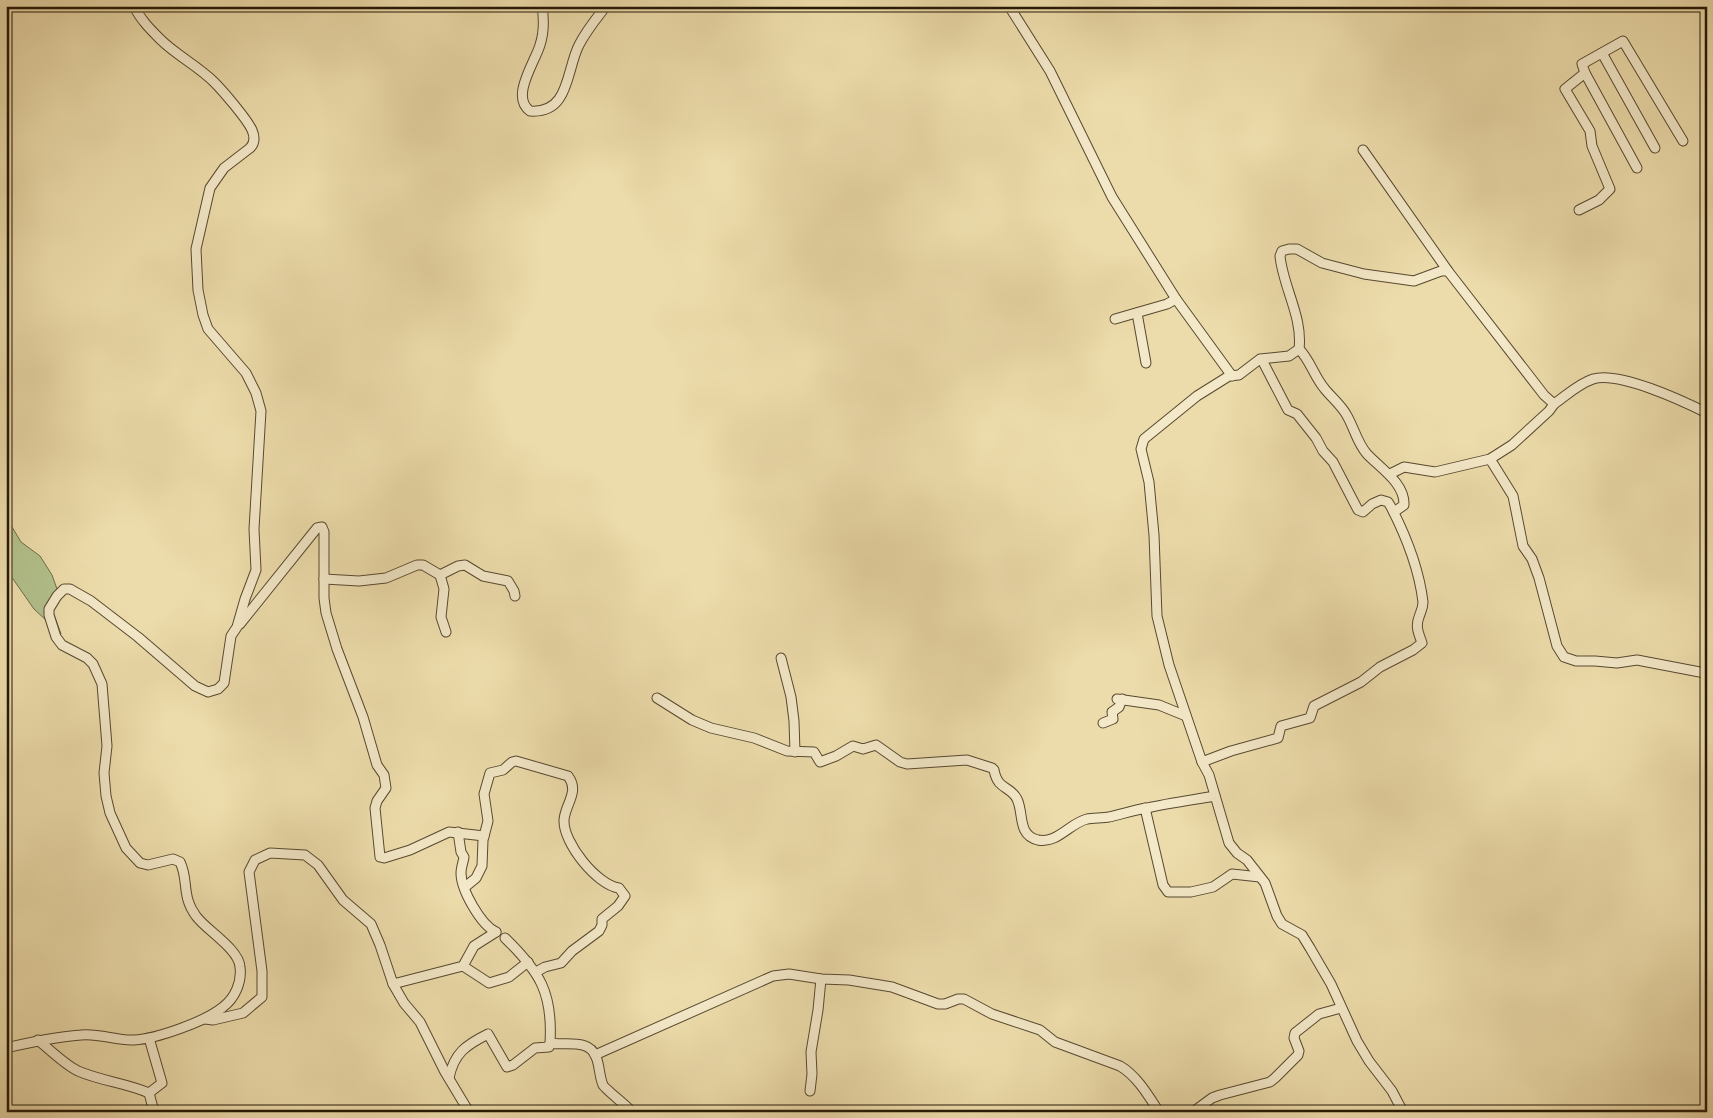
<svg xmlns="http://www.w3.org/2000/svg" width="1713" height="1118" font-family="Alegreya,serif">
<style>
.green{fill:#b3c28d;stroke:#6c6d4a}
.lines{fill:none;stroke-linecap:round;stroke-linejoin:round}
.minor-casing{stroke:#57492f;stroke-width:11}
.minor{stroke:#f3e8c8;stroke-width:9}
</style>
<rect width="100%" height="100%" fill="#eddcab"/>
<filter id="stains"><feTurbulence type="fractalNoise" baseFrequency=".004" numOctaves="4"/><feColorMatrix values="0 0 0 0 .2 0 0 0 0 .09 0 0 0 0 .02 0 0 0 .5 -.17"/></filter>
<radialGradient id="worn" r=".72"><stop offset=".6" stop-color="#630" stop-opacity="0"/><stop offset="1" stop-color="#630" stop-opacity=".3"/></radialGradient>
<path class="green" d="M 6,517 L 21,542 L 40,556 L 52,575 L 57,589 L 52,609 L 61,634 L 34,609 L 6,569 Z"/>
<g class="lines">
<defs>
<g id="minor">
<path d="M 542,6 C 544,19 544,33 540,45 C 535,62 510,97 530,111 C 570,114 566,70 579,45 C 586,31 596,19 606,6"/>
<path d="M 1009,6 L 1050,71 L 1112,197 L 1176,299 L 1232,376"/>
<path d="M 1602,53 L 1655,148"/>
<path d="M 1585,73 L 1637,168"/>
<path d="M 1363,150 L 1448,271"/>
<path d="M 1579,210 L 1599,200 L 1610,189 L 1592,146 L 1590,131 L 1565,89 L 1585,73 L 1582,64 L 1623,41 L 1683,141"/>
<path d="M 1137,313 L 1146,363"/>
<path d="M 1115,319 L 1167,304 L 1176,299"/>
<path d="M 1299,349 C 1310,360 1314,376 1324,388 C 1331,397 1340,404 1346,414 C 1354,427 1357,443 1367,454 C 1380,468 1405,483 1404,505 L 1394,512"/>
<path d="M 1490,459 L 1513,496 L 1523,546 L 1532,559 L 1539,578 L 1557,646 L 1564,657 L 1576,661 L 1595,661 L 1617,663 L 1637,660 L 1705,673 L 1707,678"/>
<path d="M 1390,474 L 1404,467 L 1435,472 L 1490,459 L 1512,445 L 1549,411 L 1554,404"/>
<path d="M 324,579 L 359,581 L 386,578 L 417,565 L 423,565 L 440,575"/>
<path d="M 240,624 L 317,528 L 322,527 L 324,532 L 324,598 L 326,613 L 337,649 L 363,717 L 377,765 L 384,775 L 386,788 L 377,801 L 375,808 L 380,857 L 384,858 L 410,850 L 449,832 L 484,836"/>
<path d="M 446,632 L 441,617 L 444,589 L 440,575 L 458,566 L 465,565 L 483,576 L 508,581 L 514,591 L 515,596"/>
<path d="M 781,658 L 791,697 L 794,721 L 795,752"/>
<path d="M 657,698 L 692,720 L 711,728 L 754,738 L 787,751 L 814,752 L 820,762 L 836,756 L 853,746 L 863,749 L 876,745 L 900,762 L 907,764 L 967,760 L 992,768 L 994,770 C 998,791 1010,785 1017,799 C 1024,813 1017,835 1038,840 C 1057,844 1070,823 1087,819 C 1093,818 1102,818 1109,817 C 1122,814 1134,810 1147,808 C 1169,803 1192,800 1215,796"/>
<path d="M 1117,699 L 1159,705 L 1186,716"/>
<path d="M 1103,723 L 1113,719 L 1112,712 L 1119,707 L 1122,699"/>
<path d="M 1202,762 L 1231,751 L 1278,738 L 1281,726 L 1310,718 L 1314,706 L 1361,682 L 1380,667 L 1413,650 L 1422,643 C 1419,634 1415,627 1419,617 C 1421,611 1423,608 1423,602 C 1419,569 1406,536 1391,507 L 1388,502 L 1381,500 L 1372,504 L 1363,512 L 1358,510 L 1333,462 L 1323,451 L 1316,438 L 1297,414 L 1288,410 L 1262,360"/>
<path d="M 1145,808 L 1163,885 L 1168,892 L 1191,892 L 1213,887 L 1232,874 L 1260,877"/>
<path d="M 458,832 L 461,852 L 464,857 C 463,863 461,868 461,873 C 461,890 481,925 496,932"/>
<path d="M 465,887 L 476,878 L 482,866 L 483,840 L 488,821 L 484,794 L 490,773 L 503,770 L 512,762 L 516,761 L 568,776 C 580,792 565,804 564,820 C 563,843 597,885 619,888 L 625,896 L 618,906 L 602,919 L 602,925 L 599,931 L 572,951 L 561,963 L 545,967 L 536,972"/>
<path d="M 505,938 C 540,972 553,993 550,1043 C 565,1046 589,1038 596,1057 C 600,1066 599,1076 603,1085 C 605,1089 626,1105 632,1112"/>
<path d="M 463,966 L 489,983 L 509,977 L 528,962"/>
<path d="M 393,984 L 463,966 L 474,946 L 496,932"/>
<path d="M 205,1019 L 213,1020 L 243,1013 L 262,997 L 262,971 L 249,872 L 255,860 L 270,853 L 305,855 L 318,865 L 343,900 L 371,924 L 380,945 L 393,984 L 404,1003 L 420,1022 L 445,1072 L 469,1112"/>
<path d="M 149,1038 L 162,1083 L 149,1093"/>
<path d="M 38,1040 C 49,1049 65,1065 78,1071 C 101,1081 126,1083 149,1093 L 154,1112"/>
<path d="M 6,1048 C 31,1042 56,1037 81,1035 C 99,1033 117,1041 134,1040 C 156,1039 207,1021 223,1007 C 235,998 242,982 240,967 C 239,949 206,930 196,916 C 181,896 189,880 180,862 L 173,859 L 148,865 L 140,863 L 126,848 L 110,813 L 106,796 L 104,773 L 107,746 L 102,684 L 93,664 L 87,658 L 62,645 L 56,637 L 49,615 L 49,609 L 57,596 L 64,589 L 70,589 L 91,601 L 138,637 L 195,686 L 208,692 L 218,689 L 224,683 L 231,636 L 237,627 L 245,599 L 256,570 L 254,529 L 261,411 L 256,393 L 246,373 L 208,329 L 203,315 L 198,290 L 196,249 L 210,188 L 224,168 L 250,148 C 255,143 255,137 252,130 C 247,119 223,91 214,82 C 198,66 176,55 160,39 C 150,29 140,19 134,6"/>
<path d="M 595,1055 L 773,976 L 789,974 L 821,979 L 849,980 L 892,987 L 938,1004 L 945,1004 L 958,999 L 964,999 L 992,1014 L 1040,1030 L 1055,1042 L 1120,1066 C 1137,1076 1148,1095 1159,1112"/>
<path d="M 449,1078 C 454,1053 466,1045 488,1034 L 507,1067 L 513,1065 L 535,1048 L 549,1047 L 550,1043"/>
<path d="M 810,1091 L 812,1074 L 811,1052 L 818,1010 L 821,979"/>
<path d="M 1193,1112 L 1212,1098 L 1220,1095 L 1270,1082 L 1275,1078 L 1298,1055 L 1299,1051 L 1294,1038 L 1295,1033 L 1319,1014 L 1341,1008"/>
<path d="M 1403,1112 L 1392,1091 L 1369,1061 L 1357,1041 L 1331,984 L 1310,948 L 1302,935 L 1282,924 L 1277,916 L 1265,883 L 1247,860 L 1237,853 L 1229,843 L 1209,775 L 1202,762 L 1169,665 L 1157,616 L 1154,535 L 1149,482 L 1141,449 L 1144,439 L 1197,396 L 1229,376 L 1239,375 L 1260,359 L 1289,356 L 1299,349 C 1303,317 1283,287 1280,256 L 1282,251 L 1289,249 L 1297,249 L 1322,263 L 1364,274 L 1414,281 L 1441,271 L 1448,271 L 1544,395 L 1554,404 C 1567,395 1578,384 1593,379 C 1619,371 1683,401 1707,413"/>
</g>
</defs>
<use href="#minor" class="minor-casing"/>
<use href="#minor" class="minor"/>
</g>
<rect width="1713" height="1118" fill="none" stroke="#eddcab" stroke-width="25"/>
<rect x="8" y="8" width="1698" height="1103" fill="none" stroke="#251806" stroke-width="2.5"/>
<rect x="12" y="12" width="1688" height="1093" fill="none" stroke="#251806"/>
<rect width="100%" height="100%" filter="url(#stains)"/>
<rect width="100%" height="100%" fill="url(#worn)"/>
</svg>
